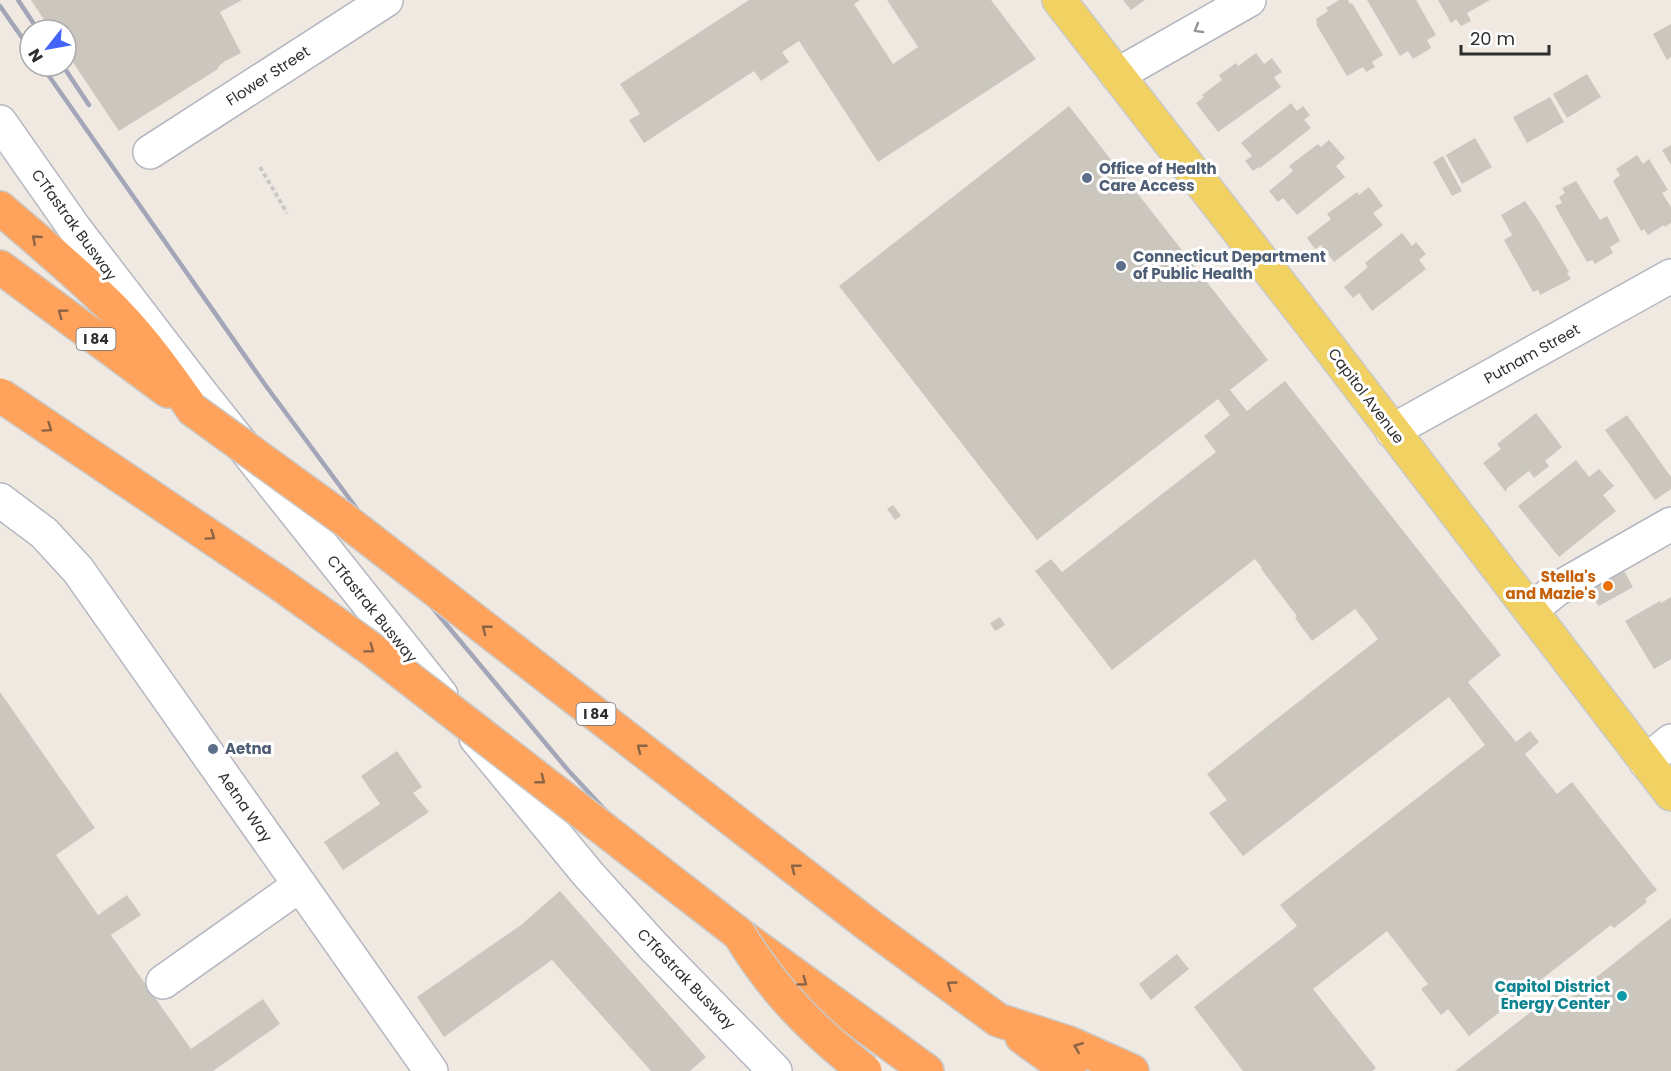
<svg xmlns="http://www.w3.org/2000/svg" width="1671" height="1071" font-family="Poppins,sans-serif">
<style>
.building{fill:#cbc7bf}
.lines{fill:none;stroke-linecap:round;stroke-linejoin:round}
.minor-casing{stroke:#b4b7c1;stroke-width:36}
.major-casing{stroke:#c9c9c9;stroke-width:36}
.highway-casing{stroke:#c9c9c9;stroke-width:36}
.path{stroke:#c9c9c9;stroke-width:4;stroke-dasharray:4.5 3;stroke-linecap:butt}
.minor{stroke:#fff;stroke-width:33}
.major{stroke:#f2d163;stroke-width:33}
.highway{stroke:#ffa35c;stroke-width:33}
.rail{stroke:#a3a6b8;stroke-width:4.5}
.highway-bridge-casing{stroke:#c9c9c9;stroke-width:36;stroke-linecap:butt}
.highway-bridge{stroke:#ffa35c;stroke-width:33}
.oneway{stroke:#969696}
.oneway2{stroke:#8c6343}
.service-dot{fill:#5c6f8a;stroke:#fff;stroke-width:2}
.food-dot{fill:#e8710a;stroke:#fff;stroke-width:2}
.culture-dot{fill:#0f9aa8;stroke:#fff;stroke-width:2}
.labels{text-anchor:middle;stroke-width:6;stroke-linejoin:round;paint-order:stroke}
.shield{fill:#fff;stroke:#6d6d6d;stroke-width:1.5}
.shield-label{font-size:14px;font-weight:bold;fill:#2e2e2e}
.street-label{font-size:15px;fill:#2e2e2e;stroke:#fff}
.service-label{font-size:15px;font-weight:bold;fill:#4e5e75;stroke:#fff;text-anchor:start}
.food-label{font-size:15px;font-weight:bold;fill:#c56008;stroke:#fff;text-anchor:end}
.culture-label{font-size:15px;font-weight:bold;fill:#0d838f;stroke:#fff;text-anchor:end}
</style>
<rect width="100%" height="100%" fill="#efe9e1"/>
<g class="building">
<path d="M 31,0 L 242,0 L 220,12 L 241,53 L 225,61 L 218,67 L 218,69 L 119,131 L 66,52 L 66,30 L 51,30 Z"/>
<path d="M 749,0 L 860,0 L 854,4 L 893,64 L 918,47 L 887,0 L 991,0 L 1036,59 L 878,162 L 799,41 L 782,52 L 789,62 L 761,81 L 754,71 L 644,143 L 629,120 L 640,114 L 620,84 Z"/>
<path d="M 1123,0 L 1145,0 L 1131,10 Z"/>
<path d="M 1339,0 L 1348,0 L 1350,4 L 1352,3 L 1383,55 L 1372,62 L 1375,67 L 1366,72 L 1363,67 L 1347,76 L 1316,24 L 1317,23 L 1316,19 L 1328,11 L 1326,8 Z"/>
<path d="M 1367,0 L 1416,0 L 1436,35 L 1427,40 L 1431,48 L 1413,59 L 1408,51 L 1400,56 Z"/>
<path d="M 1438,0 L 1490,0 L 1467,13 L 1471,21 L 1461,26 L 1456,19 L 1451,23 Z"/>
<path d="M 1671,24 L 1671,57 L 1667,60 L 1653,34 Z"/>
<path d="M 1256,53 L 1264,64 L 1272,58 L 1282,72 L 1274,77 L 1281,87 L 1218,132 L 1196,103 L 1204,97 L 1202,95 L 1222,80 L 1219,75 L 1236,63 L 1238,66 Z"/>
<path d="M 1587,74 L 1601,97 L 1567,118 L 1553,94 Z"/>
<path d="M 1550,97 L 1564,122 L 1527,143 L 1513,117 Z"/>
<path d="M 1291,103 L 1297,111 L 1303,106 L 1310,115 L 1304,120 L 1311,128 L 1260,168 L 1259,167 L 1253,171 L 1245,161 L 1252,156 L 1241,143 Z"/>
<path d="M 1069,106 L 1268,360 L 1230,390 L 1247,411 L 1285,381 L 1501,655 L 1468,682 L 1516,742 L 1530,731 L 1539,742 L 1525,754 L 1557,794 L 1572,782 L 1657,890 L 1645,899 L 1647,902 L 1614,928 L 1611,925 L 1469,1036 L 1448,1009 L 1441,1015 L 1421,989 L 1428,984 L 1387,931 L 1313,989 L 1376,1068 L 1372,1071 L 1243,1071 L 1194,1007 L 1297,926 L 1280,905 L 1485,745 L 1449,697 L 1243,856 L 1209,813 L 1227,800 L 1207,774 L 1378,639 L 1367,624 L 1355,609 L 1312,641 L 1295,618 L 1297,616 L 1261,569 L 1262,568 L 1255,559 L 1112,670 L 1035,571 L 1051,559 L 1062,572 L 1216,452 L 1204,436 L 1230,415 L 1218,399 L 1037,540 L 839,286 Z"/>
<path d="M 1475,138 L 1492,167 L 1462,184 L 1446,155 Z"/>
<path d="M 1329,140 L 1345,158 L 1336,166 L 1345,177 L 1297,215 L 1283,198 L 1278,202 L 1269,191 L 1293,171 L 1289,166 L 1318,144 L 1321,147 Z"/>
<path d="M 1671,145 L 1671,165 L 1662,150 Z"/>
<path d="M 1637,155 L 1643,164 L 1649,159 L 1668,190 L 1662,193 L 1671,207 L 1671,223 L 1665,227 L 1664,225 L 1648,235 L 1644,229 L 1641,231 L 1613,181 L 1620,175 L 1616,169 Z"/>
<path d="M 1443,156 L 1462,191 L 1452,196 L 1433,162 Z"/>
<path d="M 1576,181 L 1600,220 L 1607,216 L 1620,241 L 1610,247 L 1613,253 L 1595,264 L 1592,260 L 1587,262 L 1555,206 L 1562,203 L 1559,197 L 1565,193 L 1562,188 Z"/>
<path d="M 1369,187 L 1383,206 L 1373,213 L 1383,225 L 1334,262 L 1321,245 L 1315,249 L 1307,238 L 1331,219 L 1327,214 L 1357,192 L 1359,195 Z"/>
<path d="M 1525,201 L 1538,220 L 1569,272 L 1567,273 L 1571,279 L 1540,295 L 1538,290 L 1533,292 L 1504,240 L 1512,235 L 1501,215 Z"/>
<path d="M 1402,233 L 1412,246 L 1416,242 L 1426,254 L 1419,260 L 1426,269 L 1372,311 L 1359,293 L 1353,298 L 1344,287 L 1368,267 L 1365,263 Z"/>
<path d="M 1536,413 L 1562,447 L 1545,461 L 1549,466 L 1534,478 L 1529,471 L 1507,488 L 1506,492 L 1483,463 L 1501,449 L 1497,444 Z"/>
<path d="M 1627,415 L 1671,477 L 1671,489 L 1655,500 L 1605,430 Z"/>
<path d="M 1576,460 L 1589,477 L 1599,469 L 1614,486 L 1603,495 L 1616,511 L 1559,557 L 1518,506 Z"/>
<path d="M 893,505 L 901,516 L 895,520 L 887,509 Z"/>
<path d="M 1620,564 L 1633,587 L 1599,606 L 1583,585 Z"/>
<path d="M 1671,597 L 1671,659 L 1654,669 L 1625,621 L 1660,601 L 1661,603 Z"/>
<path d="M 1000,617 L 1005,625 L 995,631 L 990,623 Z"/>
<path d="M 0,692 L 95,828 L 56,855 L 98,915 L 127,895 L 141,915 L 111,935 L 191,1049 L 263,999 L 280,1024 L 213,1071 L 0,1071 Z"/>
<path d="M 397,751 L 422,787 L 413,793 L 429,812 L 343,870 L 324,842 L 380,804 L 361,776 Z"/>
<path d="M 560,891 L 706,1057 L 690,1071 L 651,1071 L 552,960 L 444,1037 L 417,997 L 521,925 Z"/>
<path d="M 1671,918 L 1671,1071 L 1455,1071 L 1559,990 L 1570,998 Z"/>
<path d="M 1177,954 L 1189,969 L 1151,1000 L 1139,984 Z"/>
</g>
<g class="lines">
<defs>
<g id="minor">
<path d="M 1117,75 L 1249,0"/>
<path d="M 0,122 L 75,229 L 200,392 L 441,695"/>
<path d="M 150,152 L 386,0"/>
<path d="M 1392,431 L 1671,276"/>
<path d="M 0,500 L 44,533 L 78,570 L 431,1071"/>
<path d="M 1531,610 L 1557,589 L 1671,524"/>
<path d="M 476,738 L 588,874 L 654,947 L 775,1071"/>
<path d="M 1646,762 L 1671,741"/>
<path d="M 163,982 L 300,885"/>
</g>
<path id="major" d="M 1059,0 L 1319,334 L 1671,794"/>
<g id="highway">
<path d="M 0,208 C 39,242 80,275 116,312 C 145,342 169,376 193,410"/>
<path d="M 0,267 L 168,391"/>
<path d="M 743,937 L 927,1071"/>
<path d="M 998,1020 L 1069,1043 L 1132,1071"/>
<path d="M 1022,1037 L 1069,1071"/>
</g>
</defs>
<use href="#minor" class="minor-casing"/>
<use href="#major" class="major-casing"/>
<use href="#highway" class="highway-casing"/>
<path class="path" d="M 260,167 L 287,213"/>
<use href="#minor" class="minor"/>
<use href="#major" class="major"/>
<use href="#highway" class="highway"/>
<g class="rail">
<path d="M 18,0 L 38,30"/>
<path d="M 0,6 L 30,49"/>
<path d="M 42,66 L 266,386 L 411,582 L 567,769 L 733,948 L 859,1071"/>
<path d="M 63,66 L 89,105"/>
</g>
<defs>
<g id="highway-bridge">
<path d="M 0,395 L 276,581 L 370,648 L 739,934 C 773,990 813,1031 865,1071"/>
<path d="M 193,410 L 345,520 L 871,927 L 998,1020"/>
</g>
</defs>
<use href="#highway-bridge" class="highway-bridge-casing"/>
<use href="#highway-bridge" class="highway-bridge"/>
</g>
<defs><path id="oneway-chevron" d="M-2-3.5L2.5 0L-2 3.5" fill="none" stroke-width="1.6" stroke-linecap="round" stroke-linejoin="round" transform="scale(1.5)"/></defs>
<use class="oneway" href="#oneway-chevron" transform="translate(1198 29) rotate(150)"/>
<g class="oneway2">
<use href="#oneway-chevron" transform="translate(36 239) rotate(-139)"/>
<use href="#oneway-chevron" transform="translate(62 313) rotate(-143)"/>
<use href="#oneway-chevron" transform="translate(48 428) rotate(34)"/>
<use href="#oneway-chevron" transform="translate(211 536) rotate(34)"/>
<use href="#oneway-chevron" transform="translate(486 629) rotate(-142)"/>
<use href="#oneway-chevron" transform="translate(370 649) rotate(37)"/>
<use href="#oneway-chevron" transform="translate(641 748) rotate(-142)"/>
<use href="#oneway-chevron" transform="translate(541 780) rotate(38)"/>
<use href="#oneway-chevron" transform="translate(795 868) rotate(-142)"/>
<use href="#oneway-chevron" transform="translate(803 982) rotate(36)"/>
<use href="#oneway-chevron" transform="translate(951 985) rotate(-144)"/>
<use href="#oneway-chevron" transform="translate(1078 1047) rotate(-158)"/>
</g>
<g class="service-dot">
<circle cx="1087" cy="178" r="6"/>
<circle cx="1121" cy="266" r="6"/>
<circle cx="213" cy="749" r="6"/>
</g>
<circle class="food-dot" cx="1608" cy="586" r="6"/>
<circle class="culture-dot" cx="1622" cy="996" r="6"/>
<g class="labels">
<g class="shield">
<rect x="76.5" y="328" width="39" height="22" rx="4.5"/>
<rect x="576.5" y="703" width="39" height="22" rx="4.5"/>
</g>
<g class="shield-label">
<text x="96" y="344">I 84</text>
<text x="596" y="719">I 84</text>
</g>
<g class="street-label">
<text transform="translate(268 76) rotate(-33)" y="5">Flower Street</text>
<text transform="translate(74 225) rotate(54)" y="5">CTfastrak Busway</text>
<text transform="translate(1532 354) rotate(-29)" y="5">Putnam Street</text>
<text transform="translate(1366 396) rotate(53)" y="5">Capitol Avenue</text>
<text transform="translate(372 609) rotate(51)" y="5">CTfastrak Busway</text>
<text transform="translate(245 807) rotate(55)" y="5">Aetna Way</text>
<text transform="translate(686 979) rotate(46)" y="5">CTfastrak Busway</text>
</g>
<g class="service-label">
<text x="1099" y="174">Office of Health<tspan x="1099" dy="17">Care Access</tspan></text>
<text x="1133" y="262">Connecticut Department<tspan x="1133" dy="17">of Public Health</tspan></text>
<text x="225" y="754">Aetna</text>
</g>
<g class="food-label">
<text x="1596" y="582">Stella's<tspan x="1596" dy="17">and Mazie's</tspan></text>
</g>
<g class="culture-label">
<text x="1610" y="992">Capitol District<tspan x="1610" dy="17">Energy Center</tspan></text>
</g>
</g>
<g transform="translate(48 48) rotate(239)"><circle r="28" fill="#ffffff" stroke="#ababab" stroke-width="1.5"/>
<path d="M0-4.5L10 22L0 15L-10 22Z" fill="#4264fb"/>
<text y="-9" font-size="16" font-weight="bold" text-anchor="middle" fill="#2e2e2e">N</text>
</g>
<path d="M1461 45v9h88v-9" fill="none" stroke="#2e2e2e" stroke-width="3"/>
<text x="1470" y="45" font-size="18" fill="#2e2e2e" stroke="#ffffff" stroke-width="4.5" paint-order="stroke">20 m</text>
</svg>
